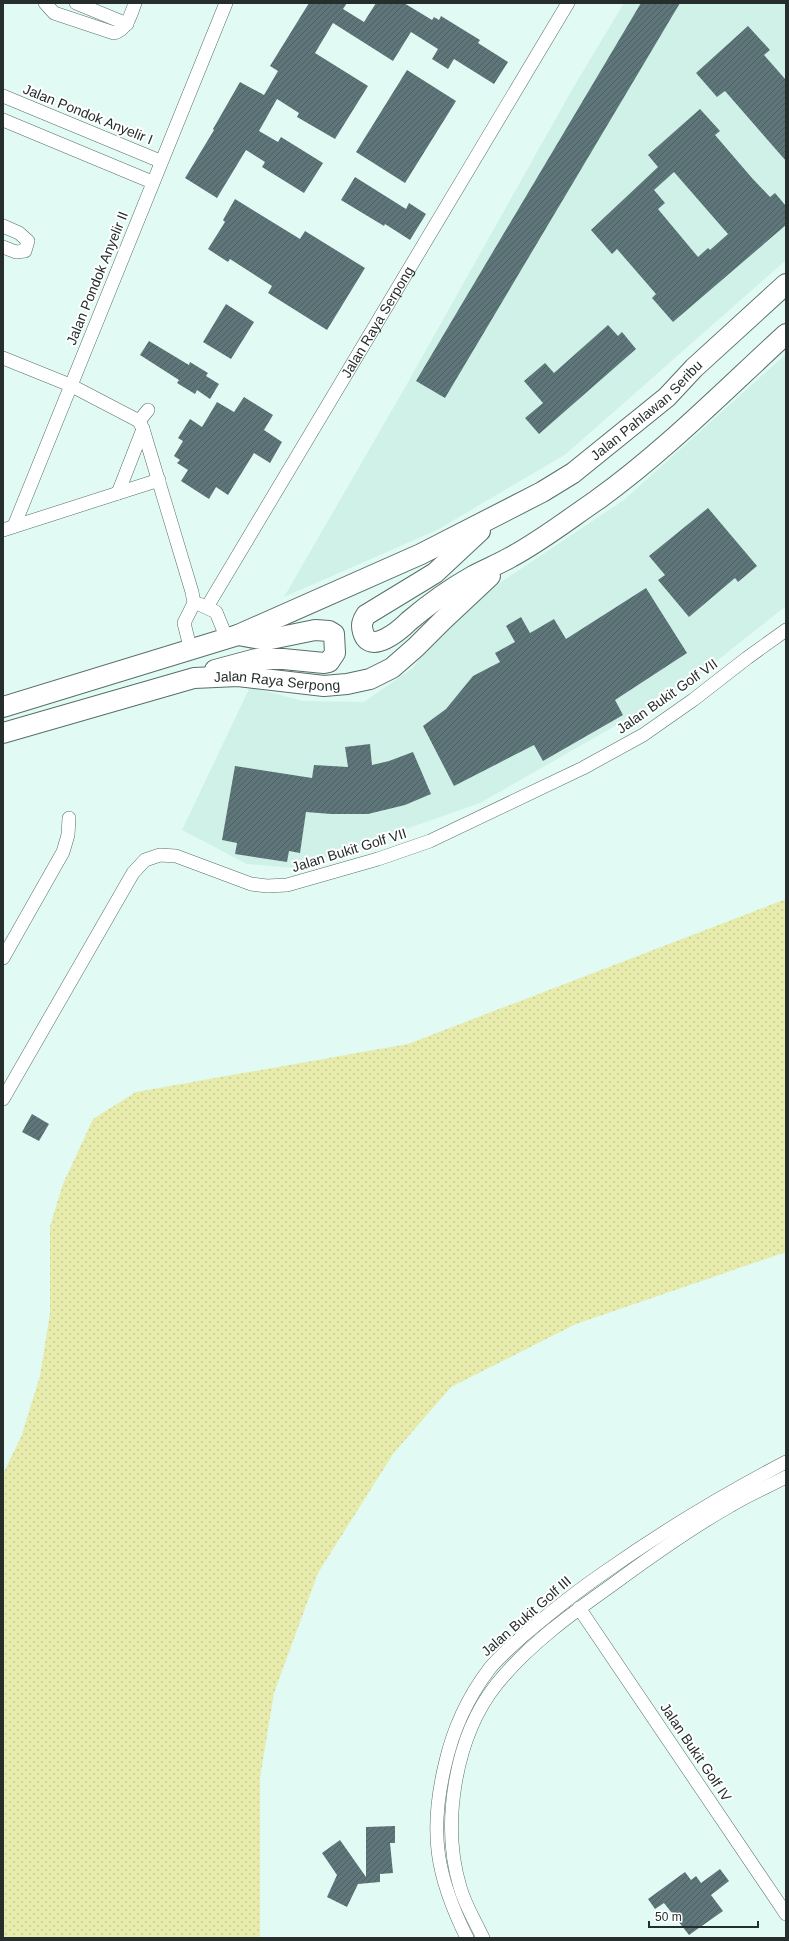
<svg xmlns="http://www.w3.org/2000/svg" width="789" height="1941" font-family="Helvetica,sans-serif">
<style>
.built{fill:#cff1e7}
.grass{fill:url(#grass-dots)}
.building{fill:url(#building-hatch);fill-rule:evenodd}
.lines{fill:none;stroke-linecap:round;stroke-linejoin:round}
.minor-casing{stroke:#586f69;stroke-width:14}
.primary-casing{stroke:#586f69;stroke-width:22}
.minor{stroke:#fff;stroke-width:13}
.primary{stroke:#fff;stroke-width:20}
.labels{text-anchor:middle;stroke-width:4;stroke-linejoin:round;paint-order:stroke}
.street-label{font-size:14px;fill:#252e2c;stroke:#fff}
</style>
<defs>
<pattern id="grass-dots" width="8" height="8" patternUnits="userSpaceOnUse"><rect width="8" height="8" fill="#e7ecad"/><path d="M2 2h.1M6 6h.1" fill="none" stroke="#c6cb95" stroke-width="1.8" stroke-linecap="round"/></pattern>
<pattern id="building-hatch" width="6" height="6" patternUnits="userSpaceOnUse"><rect width="6" height="6" fill="#5e767a"/><path d="M-1 1l2-2M0 6l6-6M5 7l2-2" fill="none" stroke="#4d6164"/></pattern>
</defs>
<rect width="100%" height="100%" fill="#e1fbf4"/>
<g class="built">
<path d="M 624,3 L 786,3 L 786,260 L 566,454 L 437,530 L 284,597 L 403,391 L 573,88 Z"/>
<path d="M 786,354 L 786,606 L 685,686 L 480,803 L 295,868 L 247,864 L 182,830 L 250,687 L 303,701 L 364,702 L 413,668 L 438,631 L 485,593 L 624,500 Z"/>
</g>
<path class="grass" d="M 786,899 L 786,1252 L 576,1324 L 451,1387 L 393,1454 L 318,1573 L 274,1693 L 260,1778 L 260,1938 L 3,1938 L 3,1474 L 21,1437 L 40,1376 L 50,1313 L 50,1226 L 63,1184 L 93,1119 L 136,1092 L 408,1044 Z"/>
<g class="building">
<path d="M 309,3 L 347,3 L 343,9 L 364,22 L 376,3 L 404,3 L 432,20 L 434,17 L 439,20 L 441,16 L 480,40 L 478,43 L 508,62 L 494,84 L 454,59 L 448,69 L 432,59 L 438,49 L 411,32 L 393,61 L 333,23 L 315,53 L 368,86 L 335,139 L 297,117 L 299,113 L 277,99 L 259,131 L 278,142 L 281,137 L 323,163 L 304,193 L 262,167 L 265,162 L 246,150 L 217,198 L 185,178 L 214,130 L 213,129 L 240,82 L 264,95 L 278,71 L 270,66 Z"/>
<path d="M 641,3 L 680,3 L 445,398 L 416,381 Z"/>
<path d="M 748,26 L 770,50 L 764,55 L 786,80 L 786,161 L 725,91 L 717,97 L 696,73 Z"/>
<path d="M 407,70 L 456,101 L 405,183 L 356,152 Z"/>
<path d="M 700,109 L 720,131 L 715,135 L 752,178 L 770,197 L 775,193 L 786,206 L 786,225 L 673,322 L 652,298 L 656,294 L 617,249 L 612,254 L 591,230 L 658,167 L 648,155 ZM 674,172 L 728,234 L 710,250 L 708,248 L 698,257 L 658,209 L 665,203 L 654,190 Z"/>
<path d="M 355,177 L 406,209 L 409,203 L 426,214 L 410,240 L 385,224 L 384,226 L 341,200 Z"/>
<path d="M 235,199 L 300,239 L 305,231 L 365,268 L 327,330 L 268,293 L 272,286 L 230,259 L 228,262 L 208,249 L 225,222 L 223,220 Z"/>
<path d="M 226,304 L 254,322 L 231,359 L 203,342 Z"/>
<path d="M 608,325 L 618,336 L 622,332 L 636,349 L 539,434 L 525,418 L 543,403 L 524,381 L 545,363 L 554,373 Z"/>
<path d="M 149,341 L 189,365 L 190,362 L 208,373 L 206,376 L 219,384 L 210,399 L 197,390 L 195,394 L 177,383 L 179,380 L 140,355 Z"/>
<path d="M 244,397 L 273,415 L 264,430 L 282,442 L 270,463 L 254,453 L 228,495 L 216,487 L 209,499 L 181,481 L 188,470 L 177,463 L 180,460 L 174,456 L 183,441 L 178,438 L 190,419 L 202,427 L 217,402 L 234,412 Z"/>
<path d="M 708,508 L 757,566 L 738,582 L 735,578 L 689,617 L 658,580 L 665,575 L 649,556 Z"/>
<path d="M 646,588 L 687,653 L 615,700 L 623,715 L 543,761 L 534,745 L 454,786 L 423,726 L 446,709 L 473,676 L 500,662 L 495,653 L 515,642 L 506,626 L 521,617 L 530,633 L 554,619 L 566,639 Z"/>
<path d="M 370,744 L 372,765 L 389,761 L 413,752 L 431,794 L 405,805 L 368,814 L 331,814 L 306,812 L 300,853 L 289,851 L 287,862 L 235,854 L 237,843 L 222,840 L 235,766 L 312,778 L 314,765 L 348,767 L 345,747 Z"/>
<path d="M 32,1114 L 49,1124 L 39,1141 L 22,1132 Z"/>
<path d="M 395,1826 L 395,1843 L 390,1843 L 393,1873 L 380,1874 L 380,1882 L 358,1884 L 347,1907 L 327,1897 L 337,1875 L 322,1853 L 340,1840 L 366,1877 L 366,1827 Z"/>
<path d="M 720,1869 L 729,1881 L 711,1895 L 723,1911 L 689,1935 L 664,1903 L 655,1909 L 648,1899 L 685,1872 L 691,1880 L 696,1876 L 701,1883 Z"/>
</g>
<g class="lines">
<defs>
<g id="minor">
<path d="M 45,3 L 54,13 L 114,33 C 127,30 131,14 135,3"/>
<path d="M 76,3 L 127,24"/>
<path d="M 3,96 L 160,161"/>
<path d="M 3,120 L 152,182"/>
<path d="M 3,226 L 19,233 L 28,241 L 25,251 L 16,252 L 3,247"/>
<path d="M 3,358 L 70,385 L 139,421"/>
<path d="M 139,421 L 143,429 L 192,592 L 194,603 L 184,623 L 191,651"/>
<path d="M 139,421 L 148,410"/>
<path d="M 118,493 L 143,429"/>
<path d="M 14,526 L 226,3"/>
<path d="M 3,530 L 159,480"/>
<path d="M 199,604 L 216,612 L 227,639"/>
<path id="s1" d="M 207,607 L 568,3"/>
<path d="M 3,958 L 63,852 L 68,835 L 69,818"/>
<path d="M 3,1099 L 133,873 L 145,860 L 160,855 L 176,856 L 251,884 L 267,886 L 287,885 L 378,859 L 430,841 L 583,768 L 643,735 L 693,700 L 747,658 L 786,630"/>
<path d="M 579,1608 L 786,1914"/>
<path d="M 467,1938 C 436,1876 429,1832 445,1765 C 453,1729 467,1698 490,1668 C 500,1656 513,1645 525,1634 C 551,1612 577,1591 605,1572 C 663,1531 723,1495 786,1462"/>
<path d="M 483,1938 C 475,1921 465,1905 460,1887 C 441,1824 455,1737 496,1685 C 528,1645 571,1614 612,1585 C 650,1557 689,1529 730,1506 C 748,1495 767,1487 786,1477"/>
</g>
<g id="primary">
<path d="M 480,531 L 435,573 L 366,615 C 362,621 361,625 363,632 C 370,656 400,630 409,621 C 429,604 450,589 473,576 C 486,569 499,564 511,557 C 541,541 569,519 597,500 C 664,452 725,390 786,334"/>
<path d="M 215,670 L 256,659 L 283,659 L 324,663 L 329,662 L 335,653 L 334,634 L 329,631 L 315,630 L 266,640 L 238,635"/>
<path id="s2" d="M 3,707 L 238,635 L 421,554 L 542,492 L 573,473 L 667,397 L 694,368 L 786,284"/>
<path id="s3" d="M 3,733 L 194,678 L 238,676 L 324,686 L 347,684 L 370,679 L 392,668 L 416,647 L 442,621 L 490,576"/>
</g>
</defs>
<use href="#minor" class="minor-casing"/>
<use href="#primary" class="primary-casing"/>
<use href="#minor" class="minor"/>
<use href="#primary" class="primary"/>
</g>
<g class="labels">
<g class="street-label">
<text transform="translate(88 114) rotate(22)" y="5">Jalan Pondok Anyelir I</text>
<text transform="translate(97 278) rotate(-68)" y="5">Jalan Pondok Anyelir II</text>
<text dy="5" stroke="none"><textPath href="#s1" startOffset="332">Jalan Raya Serpong</textPath></text>
<text dy="5" stroke="none"><textPath href="#s2" startOffset="715">Jalan Pahlawan Seribu</textPath></text>
<text dy="5" stroke="none"><textPath href="#s3" startOffset="282">Jalan Raya Serpong</textPath></text>
<text transform="translate(667 696) rotate(-35)" y="5">Jalan Bukit Golf VII</text>
<text transform="translate(349 850) rotate(-17)" y="5">Jalan Bukit Golf VII</text>
<text transform="translate(526 1616) rotate(-41)" y="5">Jalan Bukit Golf III</text>
<text transform="translate(696 1752) rotate(56)" y="5">Jalan Bukit Golf IV</text>
</g>
</g>
<rect width="789" height="1941" fill="none" stroke="#252e2c" stroke-width="8"/>
<path d="M649 1921v6h109v-6" fill="none" stroke="#252e2c" stroke-width="2"/>
<text x="655" y="1921" font-size="12" fill="#252e2c" stroke="#ffffff" stroke-width="3" paint-order="stroke">50 m</text>
</svg>
